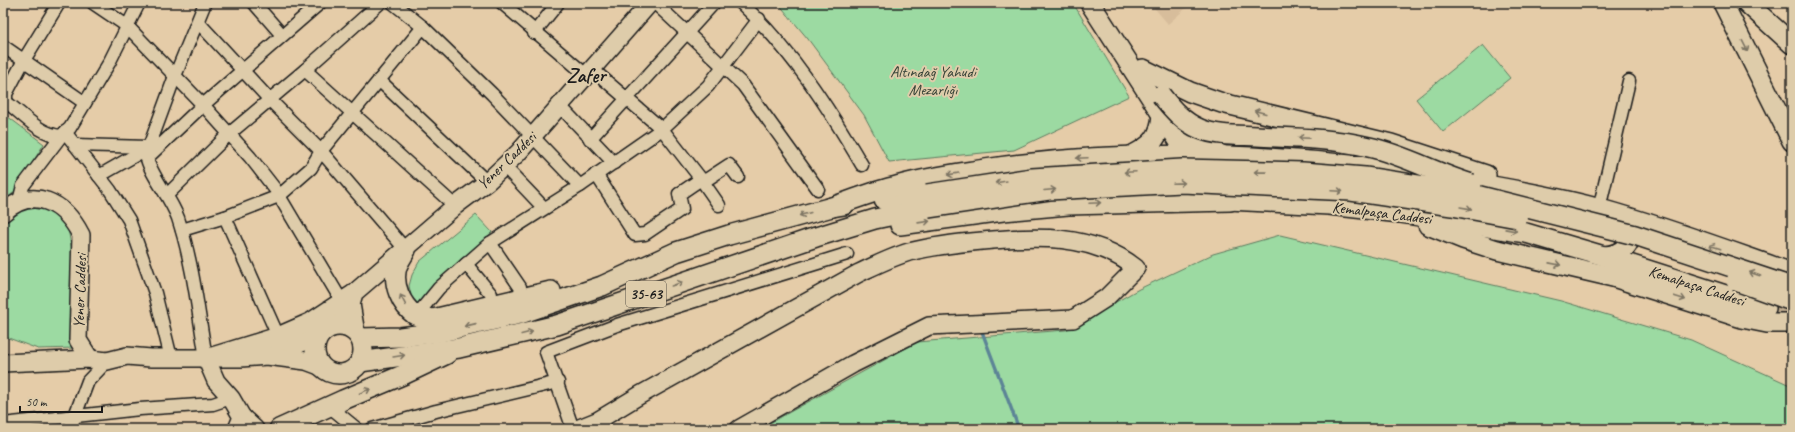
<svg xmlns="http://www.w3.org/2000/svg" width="1795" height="432" font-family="Caveat,sans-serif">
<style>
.built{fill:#d7bd9b}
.green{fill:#9cdaa2;stroke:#5c7b5f}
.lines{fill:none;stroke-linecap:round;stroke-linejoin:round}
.stream{stroke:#5c8496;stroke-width:3.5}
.primary-tunnel{stroke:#bda98c;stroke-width:19;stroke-dasharray:19 10;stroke-linecap:butt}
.street-casing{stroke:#1c1c1c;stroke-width:15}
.secondary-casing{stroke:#1c1c1c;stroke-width:20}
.primary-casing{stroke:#1c1c1c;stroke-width:22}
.street{stroke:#deccaa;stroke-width:12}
.secondary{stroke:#deccaa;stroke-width:17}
.primary{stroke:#deccaa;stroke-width:19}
.primary-bridge-casing{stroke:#1c1c1c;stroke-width:22;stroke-linecap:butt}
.primary-bridge{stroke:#deccaa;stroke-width:19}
.oneway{stroke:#7d7463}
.labels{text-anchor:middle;stroke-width:4;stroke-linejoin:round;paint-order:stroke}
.shield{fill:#deccaa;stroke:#565147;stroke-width:1}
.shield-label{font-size:15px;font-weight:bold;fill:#1c1c1c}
.park-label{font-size:16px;fill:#364237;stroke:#deccaa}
.street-label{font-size:16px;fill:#1c1c1c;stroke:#deccaa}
.district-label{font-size:20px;font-weight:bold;fill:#1c1c1c;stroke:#deccaa}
</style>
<rect width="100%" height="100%" fill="#e5cca8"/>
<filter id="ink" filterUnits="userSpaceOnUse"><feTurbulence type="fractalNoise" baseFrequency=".025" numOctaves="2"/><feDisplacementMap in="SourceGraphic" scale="8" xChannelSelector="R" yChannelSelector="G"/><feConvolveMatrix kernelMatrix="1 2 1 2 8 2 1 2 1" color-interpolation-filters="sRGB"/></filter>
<g filter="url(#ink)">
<path class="built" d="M 1150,3 L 1192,3 L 1168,24 Z"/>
<g class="green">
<path d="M 778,3 L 1073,3 L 1129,96 L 1014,150 L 889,162 L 864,115 L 808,39 Z"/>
<path d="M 1483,45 L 1510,78 L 1443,132 L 1416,99 Z"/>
<path d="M 3,113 L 44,144 L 14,192 L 3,202 Z"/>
<path d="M 31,205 L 46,209 L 59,217 L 68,229 L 72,250 L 72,333 L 77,348 L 38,349 L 3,336 L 3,219 Z"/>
<path d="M 476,215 L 492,232 L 414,308 L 409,286 L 412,275 L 419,262 Z"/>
<path d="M 1280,235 L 1561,301 L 1691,340 L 1792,386 L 1792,429 L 759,429 L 917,342 L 1066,330 L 1139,289 L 1213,254 Z"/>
</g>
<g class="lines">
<path class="stream" d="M 981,329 L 1019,429"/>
<path class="primary-tunnel" d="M 1766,308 L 1792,317"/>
<defs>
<g id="street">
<path d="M 93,3 L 127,26 L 205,107 L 250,157 L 275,189 L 341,300"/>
<path d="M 205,3 L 175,76 L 146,155 C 150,175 170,196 178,218 C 193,263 198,311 206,358"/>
<path d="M 254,3 L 282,35"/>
<path d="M 393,3 L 423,27"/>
<path d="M 502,3 L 586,75"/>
<path d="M 655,3 L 743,85 L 818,189"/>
<path d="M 741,3 C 791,49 828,107 862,165"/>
<path d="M 198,22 L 270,100 L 321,151 L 406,250"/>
<path d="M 534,33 L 558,3"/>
<path d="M 3,46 L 85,103"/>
<path d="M 592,69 L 662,129 L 701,179 L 719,205"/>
<path d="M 305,70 L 455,206"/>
<path d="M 379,80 L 487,182"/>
<path d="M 3,100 C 22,112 37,134 61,136 L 70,128 L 109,63 L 139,3"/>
<path d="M 6,101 L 6,94 L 24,60 L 59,3"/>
<path d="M 560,106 L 614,163"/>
<path d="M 65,132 L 110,190 L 129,220 L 155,293 L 171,358"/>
<path d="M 590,139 L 714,3"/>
<path d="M 75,145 L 148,147"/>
<path d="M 147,158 L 203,105 L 320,3"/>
<path d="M 504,166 L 544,208"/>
<path d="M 596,174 L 635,235 L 645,234 L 682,209 L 679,194 L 701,179"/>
<path d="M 99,176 L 148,148"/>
<path d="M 703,182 L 729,165 L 738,177"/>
<path d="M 167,195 L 229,134 L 305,70 L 380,3"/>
<path d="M 19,201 L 23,186 L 61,136"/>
<path d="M 1599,209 L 1629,81"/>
<path d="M 225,217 L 278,336"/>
<path d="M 182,230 L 225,217 L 279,196 L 311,168 L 321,151 L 423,27 L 492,94 L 580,186"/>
<path d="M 490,243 L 520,287"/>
<path d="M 466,264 L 491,294"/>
<path d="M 416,316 L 439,288 L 490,243 L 580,186 L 662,129 L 708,86 L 759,19"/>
<path d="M 329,406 L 357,429"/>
<path d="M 3,424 L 140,409 L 213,404 L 231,398"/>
<path d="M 70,429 L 88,381 L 107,361"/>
<path d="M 372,429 L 436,411 L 558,382"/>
<path d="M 573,429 L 546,352 L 617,325 L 847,254"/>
</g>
<g id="secondary">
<path d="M 3,213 C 33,185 64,202 81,235 L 78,340 L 90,359"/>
<path d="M 351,304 L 356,333"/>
<path d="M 328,328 L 351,304 L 354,293 L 455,206 L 487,182 L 518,153 L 650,3"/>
<path d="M 271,355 L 297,345 L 322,333"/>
<path d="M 3,363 L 90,359 L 107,361 L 127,356 L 151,358 L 241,358 L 267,356 L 306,361 L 322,367"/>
<path d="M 242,417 L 255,429"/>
<path d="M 237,429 L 242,417 L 231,398 L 216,381 L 206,358 L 278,336 L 310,322 L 351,295"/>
<path d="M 577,429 L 597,421 L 640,395 L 859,273 C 876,265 892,257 909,252 C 933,246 958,243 982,241 C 1035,236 1092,233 1136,268 L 1106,298 L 1073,319 L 929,326 L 853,364 L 739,429"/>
</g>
<g id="primary">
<path d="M 1090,3 L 1204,180 L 1214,192 L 1228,200 L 1329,205 L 1400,213 L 1526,233 L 1604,256 L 1766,308"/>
<path d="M 1723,3 L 1792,141"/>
<path d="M 1747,3 L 1792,44"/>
<path d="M 1143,69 L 1190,92 L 1222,103 L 1391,144 L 1486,175"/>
<path d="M 1175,120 C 1187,136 1201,148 1220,154"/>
<path d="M 1133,155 C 1152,145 1160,138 1162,115"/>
<path d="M 884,200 L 927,194"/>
<path d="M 832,207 C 852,200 872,192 893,187 C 923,178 954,174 985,169 C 1143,145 1313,154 1470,182 C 1514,190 1558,197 1600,209 C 1665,227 1729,251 1792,273"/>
<path d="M 900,225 L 1003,211 L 1068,205 L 1230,201"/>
<path d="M 1428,225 L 1463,239 L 1497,250 L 1613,277 L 1742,318 L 1767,323 L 1792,323"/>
<path d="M 406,250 C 403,256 399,261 397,267 C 392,284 401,305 415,315 C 419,318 428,318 433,319 L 551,291"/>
<path d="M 1604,256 C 1625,255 1638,239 1624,220"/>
<circle cx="339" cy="350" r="24"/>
<path d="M 360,338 L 400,337 L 441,332 L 520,314 L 602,286 L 676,252 L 729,235 L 832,207 L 844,205"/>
<path d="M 360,362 L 459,348 L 557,325 L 816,237 L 875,219 L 928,208"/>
<path d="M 279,429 L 343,400 L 405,374 L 447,354"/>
</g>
</defs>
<use href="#street" class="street-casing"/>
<use href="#secondary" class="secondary-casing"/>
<use href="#primary" class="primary-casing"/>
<use href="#street" class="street"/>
<use href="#secondary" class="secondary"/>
<use href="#primary" class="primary"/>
<defs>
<g id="primary-bridge">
<path d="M 1161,95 C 1172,109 1183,122 1200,129 C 1217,136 1238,135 1257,136 C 1295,138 1332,138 1369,147 C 1405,155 1437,174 1472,184"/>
<path d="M 927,194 L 1032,178 L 1182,169 L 1303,172 L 1365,177 L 1464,192 L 1635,235 L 1792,287"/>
<path d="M 928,208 L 1049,190 L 1182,183 L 1351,191 L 1452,206 L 1517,218"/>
<path d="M 1736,281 L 1792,301"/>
</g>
</defs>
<use href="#primary-bridge" class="primary-bridge-casing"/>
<use href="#primary-bridge" class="primary-bridge"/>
</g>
<defs><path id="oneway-shaft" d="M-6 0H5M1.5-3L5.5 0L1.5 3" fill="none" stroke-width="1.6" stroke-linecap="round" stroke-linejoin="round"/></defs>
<g class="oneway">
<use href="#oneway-shaft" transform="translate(1745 46) rotate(63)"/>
<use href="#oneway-shaft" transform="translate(1260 112) rotate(-166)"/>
<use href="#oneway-shaft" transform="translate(1304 138) rotate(-177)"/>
<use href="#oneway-shaft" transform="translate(1082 158) rotate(177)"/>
<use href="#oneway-shaft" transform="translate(1130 172) rotate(177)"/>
<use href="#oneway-shaft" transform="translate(1260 172) rotate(-179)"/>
<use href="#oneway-shaft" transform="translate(953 174) rotate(170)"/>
<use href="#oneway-shaft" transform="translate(1001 182) rotate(171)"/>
<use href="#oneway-shaft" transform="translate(1179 183) rotate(-2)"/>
<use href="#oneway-shaft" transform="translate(1050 190) rotate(-5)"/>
<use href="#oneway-shaft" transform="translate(1337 191) rotate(3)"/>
<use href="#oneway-shaft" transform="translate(1095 203) rotate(-3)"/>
<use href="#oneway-shaft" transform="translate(1466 208) rotate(10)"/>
<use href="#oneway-shaft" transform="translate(805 214) rotate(165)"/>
<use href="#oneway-shaft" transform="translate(924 222) rotate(-8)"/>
<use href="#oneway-shaft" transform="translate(1511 230) rotate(11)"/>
<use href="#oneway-shaft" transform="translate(1715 247) rotate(-162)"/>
<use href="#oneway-shaft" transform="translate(1555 264) rotate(11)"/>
<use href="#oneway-shaft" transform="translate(1755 274) rotate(-161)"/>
<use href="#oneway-shaft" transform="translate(677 284) rotate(-19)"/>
<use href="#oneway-shaft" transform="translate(1680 298) rotate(18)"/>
<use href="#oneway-shaft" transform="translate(403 300) rotate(-118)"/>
<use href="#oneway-shaft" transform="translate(470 325) rotate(167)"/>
<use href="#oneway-shaft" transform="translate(527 333) rotate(-14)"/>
<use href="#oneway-shaft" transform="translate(399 356) rotate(-9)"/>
<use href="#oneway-shaft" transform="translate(365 391) rotate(-22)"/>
</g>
</g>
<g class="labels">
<rect class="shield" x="626" y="281" width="40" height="26" rx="3"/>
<g class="shield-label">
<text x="646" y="299">35-63</text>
</g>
<g class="park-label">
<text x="933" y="77">Altındağ Yahudi<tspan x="933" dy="18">Mezarlığı</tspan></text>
</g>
<g class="street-label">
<text transform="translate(506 160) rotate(-44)" y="6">Yener Caddesi</text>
<text transform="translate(1382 212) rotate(7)" y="6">Kemalpaşa Caddesi</text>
<text transform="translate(1697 285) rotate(18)" y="6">Kemalpaşa Caddesi</text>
<text transform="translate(79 291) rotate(-88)" y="6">Yener Caddesi</text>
</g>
<g class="district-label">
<text x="586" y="82">Zafer</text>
</g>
</g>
<rect width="1795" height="432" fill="none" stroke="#deccaa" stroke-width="16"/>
<rect x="8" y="8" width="1779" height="416" fill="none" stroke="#1c1c1c" stroke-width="1.5" filter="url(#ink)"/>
<path d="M20 406v6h82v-6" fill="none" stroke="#1c1c1c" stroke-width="2"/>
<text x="26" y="406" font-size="12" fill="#1c1c1c" stroke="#deccaa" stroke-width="3" paint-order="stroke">50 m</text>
</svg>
